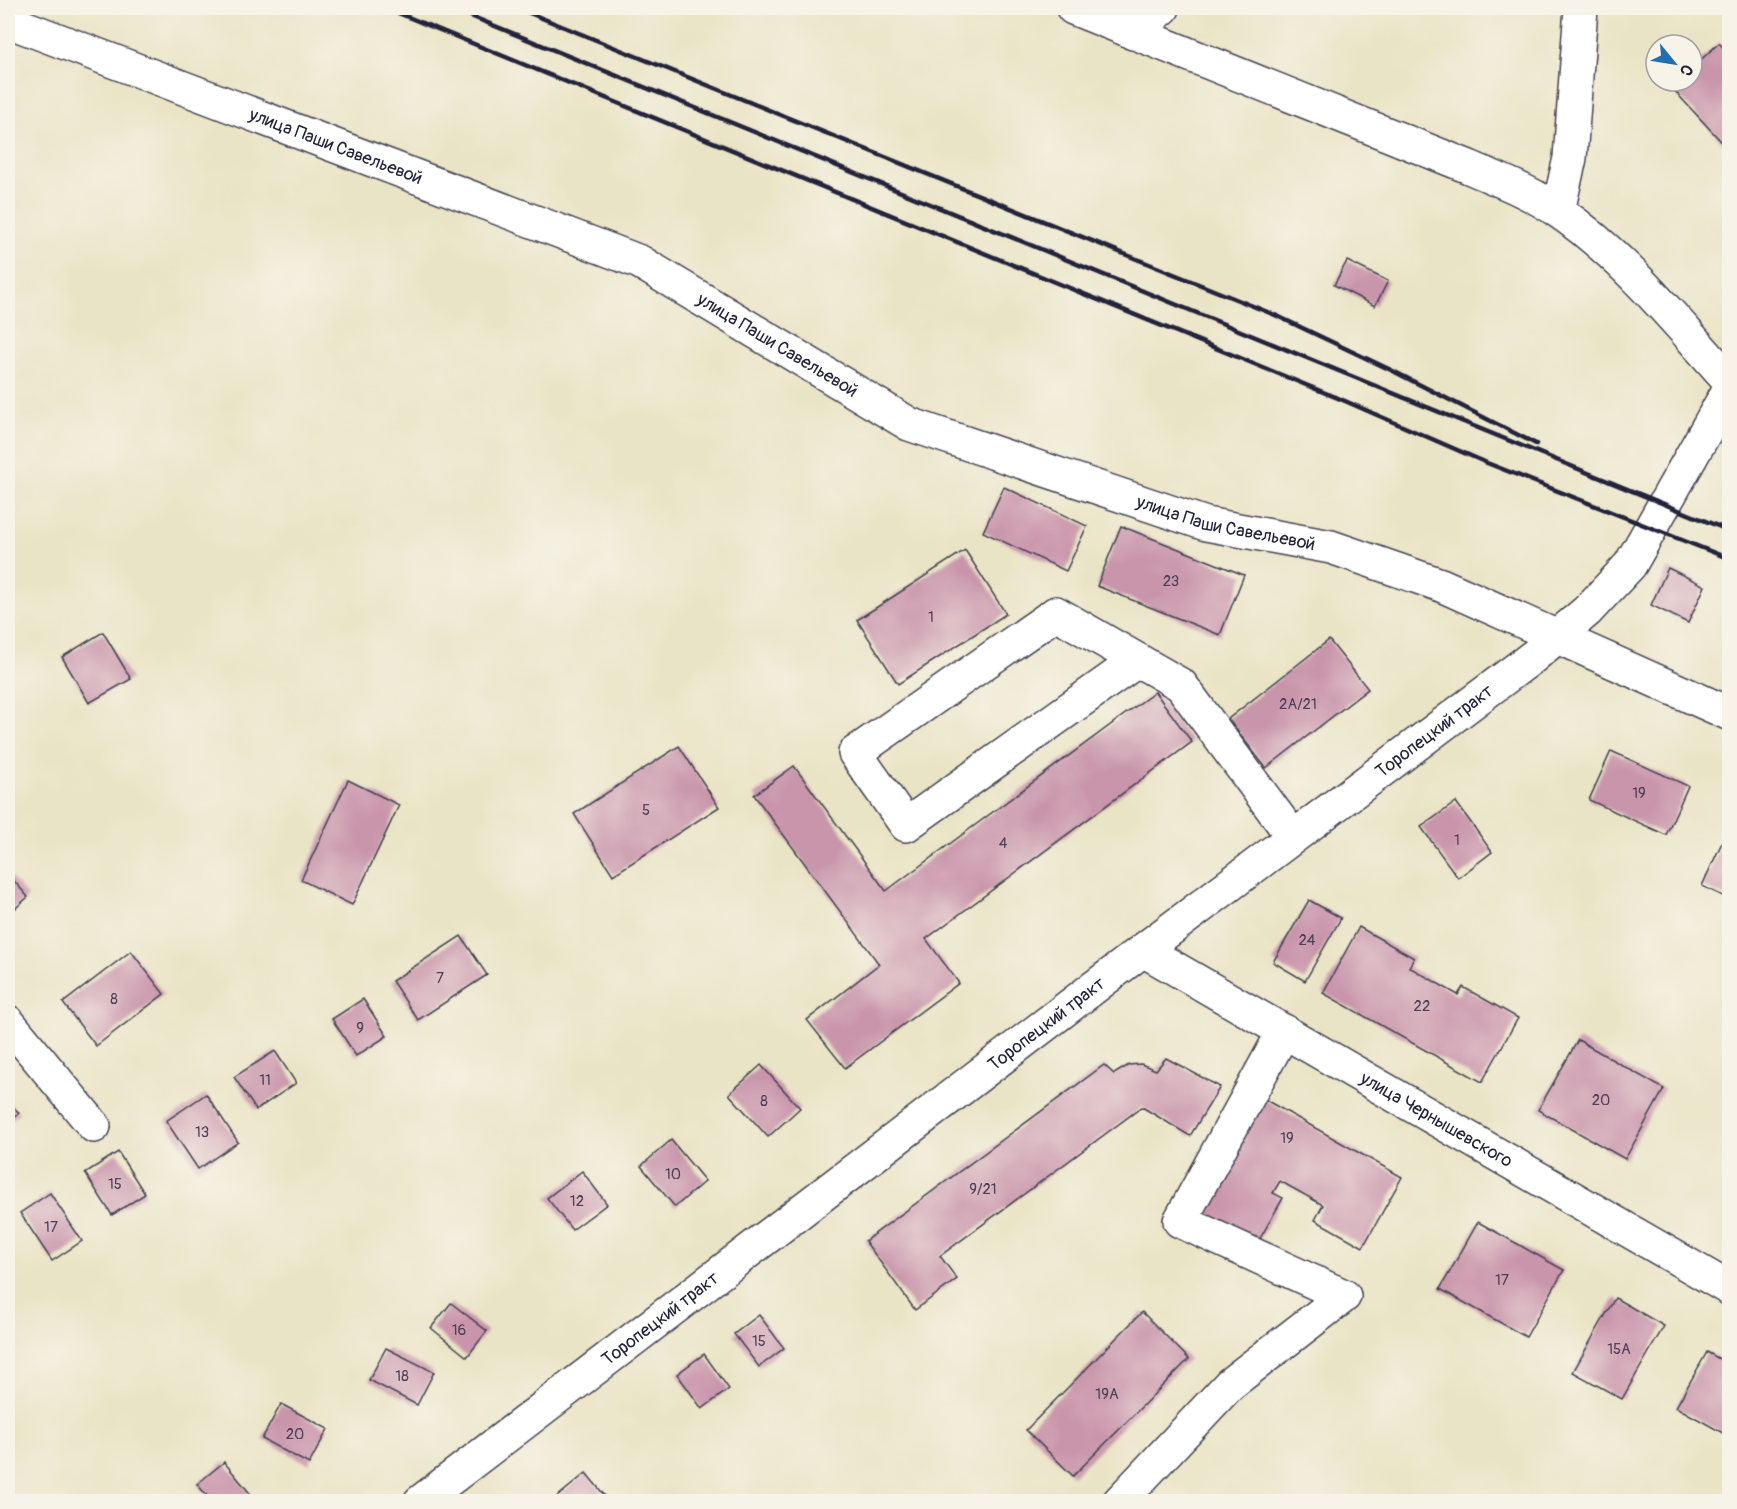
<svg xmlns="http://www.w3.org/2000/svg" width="1737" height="1509" font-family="Pangolin,sans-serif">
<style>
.building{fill:#c995ab}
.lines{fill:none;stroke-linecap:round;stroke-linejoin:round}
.minor-casing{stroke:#403f50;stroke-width:36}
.major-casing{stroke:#403f50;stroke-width:36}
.minor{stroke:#fff;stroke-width:33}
.major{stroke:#fff;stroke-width:33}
.rail{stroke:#22223b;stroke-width:4.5}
.labels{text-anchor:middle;stroke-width:5;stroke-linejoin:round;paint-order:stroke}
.number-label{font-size:15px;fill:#4c3f57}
.street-label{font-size:18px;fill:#22223b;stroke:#f7f3e8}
</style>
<rect width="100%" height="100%" fill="#f7f3e8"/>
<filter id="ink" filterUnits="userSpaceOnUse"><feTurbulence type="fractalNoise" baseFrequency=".0167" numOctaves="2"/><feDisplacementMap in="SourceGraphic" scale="12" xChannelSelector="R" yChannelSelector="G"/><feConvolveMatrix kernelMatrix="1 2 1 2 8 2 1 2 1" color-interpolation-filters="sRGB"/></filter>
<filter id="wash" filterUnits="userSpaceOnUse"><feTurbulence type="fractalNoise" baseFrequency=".008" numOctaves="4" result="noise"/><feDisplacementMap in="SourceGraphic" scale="24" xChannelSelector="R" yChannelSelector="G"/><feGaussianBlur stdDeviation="1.35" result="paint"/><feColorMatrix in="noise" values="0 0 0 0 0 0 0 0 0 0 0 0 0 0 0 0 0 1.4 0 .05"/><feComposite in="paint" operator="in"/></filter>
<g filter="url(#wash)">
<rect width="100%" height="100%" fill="#eae4c6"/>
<g id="blocks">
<g class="building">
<path d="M 1719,43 L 1730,55 L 1730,151 L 1671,87 L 1678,81 L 1692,81 L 1692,68 Z"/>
<path d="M 1347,261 L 1388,281 L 1375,306 L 1334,285 Z"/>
<path d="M 1004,487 L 1087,526 L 1066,571 L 983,532 Z"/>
<path d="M 1121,526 L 1244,575 L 1220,635 L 1097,586 Z"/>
<path d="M 965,550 L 1006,614 L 898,684 L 857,620 Z"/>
<path d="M 1668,568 L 1705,586 L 1688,623 L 1651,605 Z"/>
<path d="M 103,632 L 131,679 L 89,703 L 62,657 Z"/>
<path d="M 1329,640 L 1368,689 L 1266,768 L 1228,719 Z"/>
<path d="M 1155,692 L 1192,742 L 926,939 L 959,983 L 845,1068 L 807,1020 L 879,964 L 754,795 L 794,766 L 886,891 Z"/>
<path d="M 679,746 L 719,807 L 613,875 L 574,814 Z"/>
<path d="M 1611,751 L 1688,786 L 1666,835 L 1589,800 Z"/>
<path d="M 348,780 L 399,805 L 352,905 L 301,880 Z"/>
<path d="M 1456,802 L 1492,852 L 1458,878 L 1421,827 Z"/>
<path d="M 1730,825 L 1730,888 L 1725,897 L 1702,886 Z"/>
<path d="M 8,874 L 28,897 L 8,915 Z"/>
<path d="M 1309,900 L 1341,918 L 1305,981 L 1273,962 Z"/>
<path d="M 1359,927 L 1414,958 L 1409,967 L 1458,995 L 1463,987 L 1518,1018 L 1482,1082 L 1323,993 Z"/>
<path d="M 461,936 L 487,975 L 418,1020 L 392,981 Z"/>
<path d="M 131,951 L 164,994 L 96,1046 L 63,1003 Z"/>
<path d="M 363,999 L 387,1036 L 356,1056 L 332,1019 Z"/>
<path d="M 1578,1040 L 1664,1089 L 1625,1159 L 1538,1110 Z"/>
<path d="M 275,1051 L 296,1083 L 256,1110 L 234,1077 Z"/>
<path d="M 1166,1058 L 1220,1087 L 1190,1136 L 1142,1107 L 940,1256 L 957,1279 L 915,1310 L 865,1241 L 1104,1065 L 1114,1074 L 1129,1065 L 1141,1064 L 1156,1070 Z"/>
<path d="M 761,1065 L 800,1108 L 768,1137 L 729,1094 Z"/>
<path d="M 206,1094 L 238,1142 L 198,1169 L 166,1121 Z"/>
<path d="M 1264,1099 L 1402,1177 L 1363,1247 L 1315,1220 L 1323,1205 L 1280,1181 L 1273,1193 L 1283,1198 L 1253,1251 L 1196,1219 Z"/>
<path d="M 8,1101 L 19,1113 L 8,1123 Z"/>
<path d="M 671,1140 L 705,1181 L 675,1207 L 641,1166 Z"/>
<path d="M 118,1152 L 145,1194 L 112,1215 L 85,1173 Z"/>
<path d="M 582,1171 L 607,1204 L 572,1230 L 547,1198 Z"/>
<path d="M 50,1193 L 82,1241 L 52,1261 L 20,1213 Z"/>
<path d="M 1478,1222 L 1564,1270 L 1526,1337 L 1440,1289 Z"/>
<path d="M 1615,1298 L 1664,1326 L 1622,1399 L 1573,1372 Z"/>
<path d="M 451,1303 L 487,1331 L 467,1357 L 431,1328 Z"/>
<path d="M 1142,1312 L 1189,1359 L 1073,1476 L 1026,1430 Z"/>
<path d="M 759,1315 L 784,1348 L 759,1367 L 734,1334 Z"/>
<path d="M 386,1348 L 434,1372 L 417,1405 L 369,1380 Z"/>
<path d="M 1707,1352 L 1730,1365 L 1730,1437 L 1676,1407 Z"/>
<path d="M 704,1354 L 729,1389 L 702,1409 L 677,1374 Z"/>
<path d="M 281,1404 L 328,1429 L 309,1464 L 262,1439 Z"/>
<path d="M 224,1462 L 253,1497 L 247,1502 L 212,1502 L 197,1484 Z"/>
<path d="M 586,1473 L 610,1502 L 551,1502 Z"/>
</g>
</g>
</g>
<g filter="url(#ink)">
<use href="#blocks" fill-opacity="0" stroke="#403f50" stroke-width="1.5"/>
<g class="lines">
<defs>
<g id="minor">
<path d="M 1073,8 L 1469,167 C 1499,180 1531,192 1558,211 C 1625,257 1676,322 1730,381"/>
<path id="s1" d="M 8,21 L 640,262 L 909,424 L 1206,524 L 1331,547 L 1441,585 L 1730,714"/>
<path d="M 1133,33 L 1163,8"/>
<path d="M 1558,211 L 1570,158 L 1581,8"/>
<path d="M 1138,660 L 906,825 L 855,753 L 1056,613 L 1181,685 L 1293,837"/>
<path id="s2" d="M 1143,950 L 1730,1289"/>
<path d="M 8,1022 L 94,1126"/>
<path d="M 1119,1502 L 1230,1384 L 1344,1296 L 1180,1221 L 1284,1031"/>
</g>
<g id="major">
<path id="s3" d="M 420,1502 L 1143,950 L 1534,656 L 1587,611 L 1630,565 L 1730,388"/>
</g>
</defs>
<use href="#minor" class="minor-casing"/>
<use href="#major" class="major-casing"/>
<use href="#minor" class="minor"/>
<use href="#major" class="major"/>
<g class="rail">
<path d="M 386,8 L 1345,401 L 1487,463 L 1730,559"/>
<path d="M 451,8 L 1730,531"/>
<path d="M 517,8 L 1275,315 L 1393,371 L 1536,444"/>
</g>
</g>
</g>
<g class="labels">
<g class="number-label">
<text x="1171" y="586">23</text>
<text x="931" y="622">1</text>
<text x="1298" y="709">2А/21</text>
<text x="1639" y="798">19</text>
<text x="646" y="815">5</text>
<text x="1457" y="845">1</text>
<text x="1003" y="848">4</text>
<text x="1307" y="945">24</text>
<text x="440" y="983">7</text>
<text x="114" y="1004">8</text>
<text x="1422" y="1011">22</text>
<text x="360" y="1033">9</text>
<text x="265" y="1085">11</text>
<text x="1601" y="1105">20</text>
<text x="764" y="1106">8</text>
<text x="202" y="1137">13</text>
<text x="1287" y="1143">19</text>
<text x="673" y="1179">10</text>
<text x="115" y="1189">15</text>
<text x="983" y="1194">9/21</text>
<text x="577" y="1206">12</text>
<text x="51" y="1232">17</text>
<text x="1502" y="1285">17</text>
<text x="459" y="1335">16</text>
<text x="759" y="1346">15</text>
<text x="1619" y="1354">15А</text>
<text x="402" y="1381">18</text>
<text x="1107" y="1399">19А</text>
<text x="295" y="1439">20</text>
</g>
<g class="street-label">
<text dy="6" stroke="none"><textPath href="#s1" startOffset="351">улица Паши Савельевой</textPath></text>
<text dy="6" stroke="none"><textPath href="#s1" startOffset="837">улица Паши Савельевой</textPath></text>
<text dy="6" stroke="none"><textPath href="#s1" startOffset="1323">улица Паши Савельевой</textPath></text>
<text dy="6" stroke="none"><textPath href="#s3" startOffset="1274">Торопецкий тракт</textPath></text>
<text dy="6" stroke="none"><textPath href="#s3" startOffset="788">Торопецкий тракт</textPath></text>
<text dy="6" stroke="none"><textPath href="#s2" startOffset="339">улица Чернышевского</textPath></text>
<text dy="6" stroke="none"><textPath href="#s3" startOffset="302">Торопецкий тракт</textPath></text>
</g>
</g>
<rect width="1737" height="1509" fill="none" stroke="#f7f3e8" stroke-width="30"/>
<g transform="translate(1674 63) rotate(120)"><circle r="28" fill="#f7f3e8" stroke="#a29fa3" stroke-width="1.5"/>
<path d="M0-4.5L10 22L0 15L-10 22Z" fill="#1f6fb2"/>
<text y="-9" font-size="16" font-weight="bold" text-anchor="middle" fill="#22223b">С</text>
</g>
</svg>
